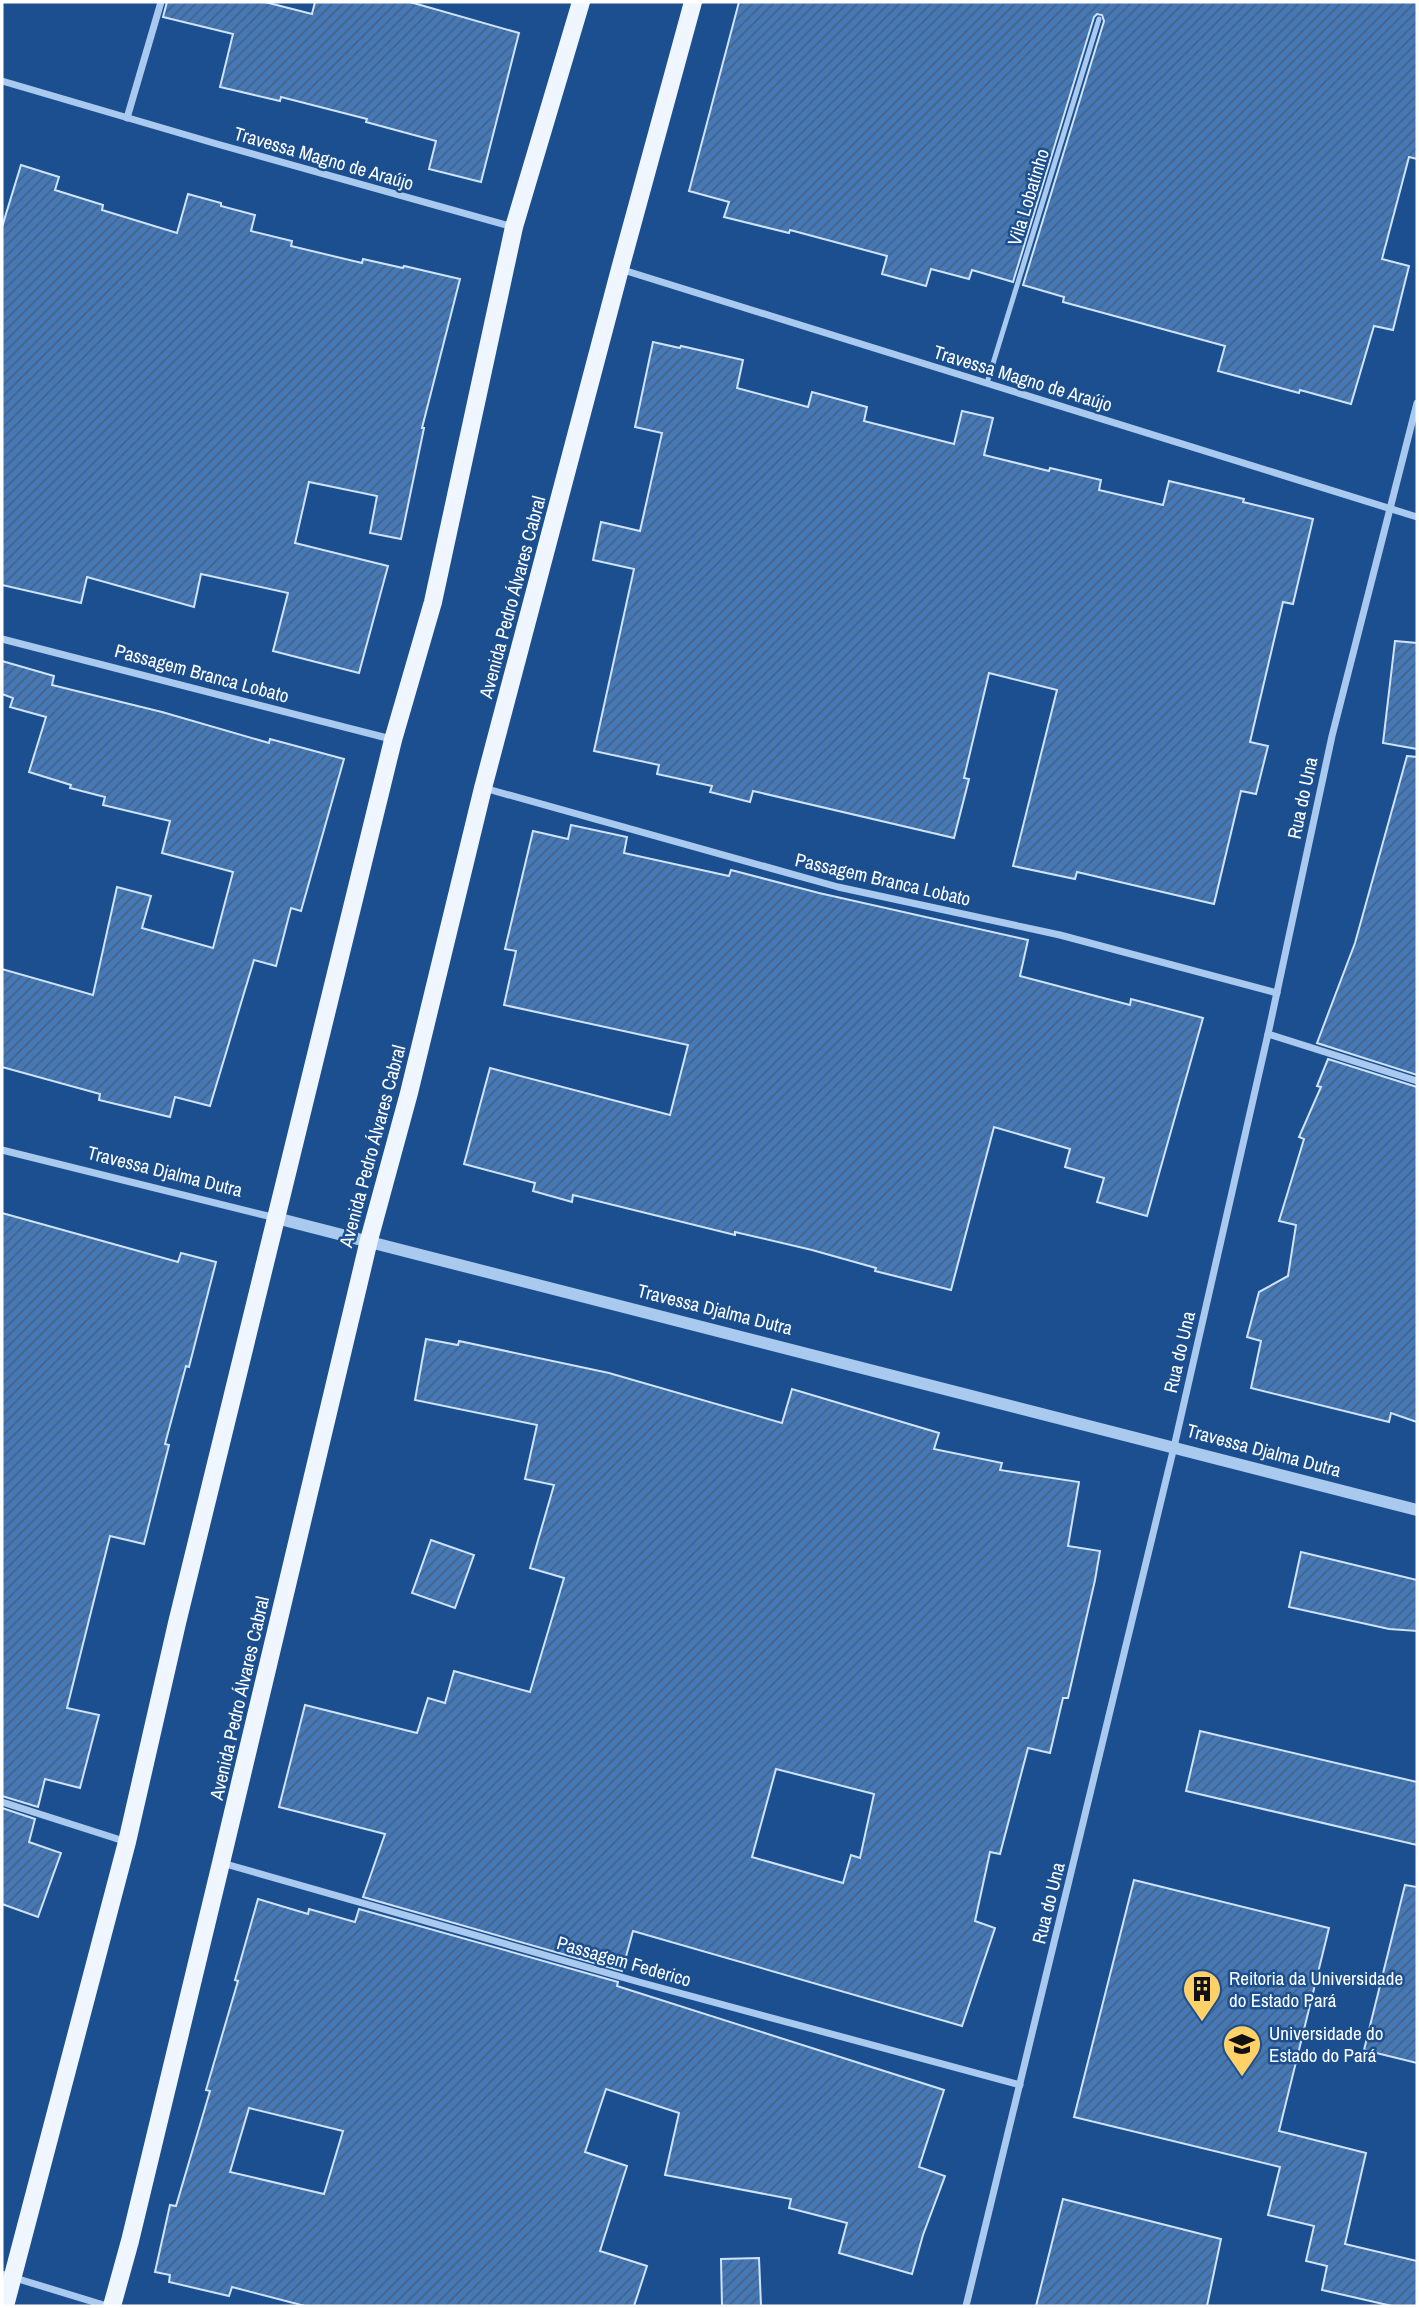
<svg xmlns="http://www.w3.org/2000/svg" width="1419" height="2308" font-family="'Archivo Narrow',sans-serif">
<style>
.building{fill:url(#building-hatch);stroke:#cfe3fa;stroke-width:2;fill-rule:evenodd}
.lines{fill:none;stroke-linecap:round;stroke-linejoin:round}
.service{stroke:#a9c9ee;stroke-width:5}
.minor{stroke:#a9c9ee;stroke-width:7}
.tertiary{stroke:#a9c9ee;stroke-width:12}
.primary{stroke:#f0f6ff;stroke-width:18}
.labels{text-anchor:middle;stroke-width:5;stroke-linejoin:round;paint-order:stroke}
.street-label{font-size:19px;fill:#fff;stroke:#1b4f8f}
.poi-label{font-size:19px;fill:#fff;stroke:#1b4f8f;text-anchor:start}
</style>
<defs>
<pattern id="building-hatch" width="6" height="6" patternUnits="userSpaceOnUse" patternTransform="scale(1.75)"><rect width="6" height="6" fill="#4478b7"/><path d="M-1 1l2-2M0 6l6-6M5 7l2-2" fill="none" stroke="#486282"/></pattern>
</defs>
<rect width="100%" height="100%" fill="#1b4f8f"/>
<g class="building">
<path d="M 167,2 L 265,2 L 312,14 L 315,2 L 410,2 L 519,33 L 481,182 L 429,169 L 436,141 L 366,122 L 367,119 L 281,97 L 280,101 L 220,87 L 233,34 L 163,17 Z"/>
<path d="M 739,2 L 1417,2 L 1417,159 L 1409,157 L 1382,259 L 1409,266 L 1393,330 L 1374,326 L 1351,404 L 1300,390 L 1299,393 L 1218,371 L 1225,346 L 1063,302 L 1064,297 L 1023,285 L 1104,21 L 1102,15 L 1097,14 L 1094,17 L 1013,282 L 972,270 L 969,279 L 931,269 L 926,286 L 882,274 L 887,256 L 790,230 L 789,233 L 724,217 L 729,202 L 689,191 Z"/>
<path d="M 21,165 L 59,177 L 55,190 L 103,205 L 102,210 L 177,233 L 188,194 L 221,203 L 221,206 L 255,215 L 251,231 L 292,241 L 291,246 L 362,263 L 363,259 L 403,268 L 404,266 L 460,279 L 422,428 L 424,428 L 401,539 L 370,533 L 377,496 L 309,482 L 295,543 L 388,566 L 359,673 L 273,651 L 288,593 L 201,574 L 194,607 L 87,577 L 81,603 L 2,585 L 2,227 Z"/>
<path d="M 653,342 L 680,348 L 681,346 L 743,360 L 737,388 L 808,407 L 812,392 L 867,407 L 864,421 L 954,444 L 962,411 L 993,418 L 984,455 L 1049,471 L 1050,468 L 1101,480 L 1099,490 L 1163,505 L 1169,481 L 1244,499 L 1243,502 L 1313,519 L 1293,604 L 1283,602 L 1250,742 L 1268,746 L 1256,794 L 1241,791 L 1214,904 L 1077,872 L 1075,879 L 1013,866 L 1057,690 L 989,673 L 964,778 L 969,779 L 954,838 L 753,791 L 750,802 L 710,792 L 712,786 L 657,774 L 659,765 L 594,751 L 634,569 L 593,560 L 601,522 L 640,531 L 662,433 L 635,427 Z"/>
<path d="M 1395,641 L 1417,643 L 1417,749 L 1383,743 Z"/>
<path d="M 2,661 L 54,676 L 52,685 L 162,712 L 269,743 L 270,739 L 344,759 L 301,911 L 291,908 L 276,966 L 254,960 L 210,1106 L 175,1097 L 170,1117 L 99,1100 L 100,1094 L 2,1067 L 2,969 L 93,995 L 117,887 L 151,896 L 142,928 L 213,948 L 233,872 L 162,853 L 170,821 L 103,805 L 105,797 L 70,788 L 71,785 L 29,772 L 46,717 L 10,707 L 13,698 L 2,694 Z"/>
<path d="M 1407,756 L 1417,757 L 1417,1075 L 1317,1043 L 1355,943 Z"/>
<path d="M 571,825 L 627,837 L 624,853 L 729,876 L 731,870 L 819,893 L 1028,940 L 1020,976 L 1130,1005 L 1131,999 L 1203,1018 L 1147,1216 L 1097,1202 L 1104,1178 L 1065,1167 L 1070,1149 L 994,1127 L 951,1290 L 875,1271 L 876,1268 L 812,1250 L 735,1232 L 735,1235 L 573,1195 L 572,1202 L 533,1191 L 535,1183 L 464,1164 L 490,1068 L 670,1115 L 688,1045 L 504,1005 L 516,951 L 505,949 L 533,831 L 568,839 Z"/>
<path d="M 1328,1059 L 1417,1087 L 1417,1422 L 1391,1413 L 1389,1422 L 1251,1388 L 1261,1341 L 1247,1337 L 1259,1292 L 1288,1276 L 1296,1225 L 1279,1221 L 1304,1139 L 1299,1137 L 1321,1087 L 1317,1086 Z"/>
<path d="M 2,1213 L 178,1262 L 181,1253 L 216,1262 L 189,1367 L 186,1366 L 165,1444 L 169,1445 L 144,1544 L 110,1536 L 67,1708 L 99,1715 L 80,1788 L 45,1779 L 38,1807 L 2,1796 Z"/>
<path d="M 426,1339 L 458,1345 L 459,1341 L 609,1373 L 782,1423 L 792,1389 L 939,1433 L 934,1449 L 1002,1463 L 1000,1470 L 1079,1482 L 1068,1546 L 1100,1551 L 1095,1580 L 1068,1698 L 1063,1698 L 1050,1753 L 1028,1748 L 1000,1854 L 990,1852 L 975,1921 L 995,1928 L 962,2026 L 633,1931 L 622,1971 L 363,1897 L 385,1834 L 279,1807 L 305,1705 L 417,1733 L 428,1698 L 445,1703 L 454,1671 L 530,1692 L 564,1578 L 530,1568 L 554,1485 L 525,1479 L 537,1425 L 415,1400 ZM 776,1769 L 874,1794 L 860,1858 L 851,1855 L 843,1883 L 752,1857 Z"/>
<path d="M 431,1540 L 474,1555 L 455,1608 L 412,1593 Z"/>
<path d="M 1301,1552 L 1417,1580 L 1417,1631 L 1389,1629 L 1289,1607 Z"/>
<path d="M 1200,1731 L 1417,1782 L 1417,1845 L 1186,1791 Z"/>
<path d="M 2,1808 L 35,1819 L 29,1842 L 61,1853 L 38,1917 L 2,1904 Z"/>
<path d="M 1134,1880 L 1329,1928 L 1279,2131 L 1366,2153 L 1345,2244 L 1417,2261 L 1417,2306 L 1392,2306 L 1322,2290 L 1327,2266 L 1306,2261 L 1314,2226 L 1268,2215 L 1280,2167 L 1074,2117 Z"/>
<path d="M 1405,1885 L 1417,1887 L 1417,2063 L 1364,2050 Z"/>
<path d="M 258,1899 L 308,1914 L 309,1909 L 355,1922 L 359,1909 L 618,1982 L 617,1986 L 944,2090 L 919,2167 L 945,2176 L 923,2235 L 912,2274 L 839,2253 L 847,2223 L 789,2208 L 791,2199 L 665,2175 L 679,2113 L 606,2089 L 585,2152 L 627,2166 L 600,2251 L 647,2266 L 634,2306 L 305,2306 L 232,2287 L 229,2296 L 169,2282 L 170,2275 L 155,2272 L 170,2205 L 176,2206 L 210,2091 L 206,2090 L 238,1981 L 235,1980 ZM 249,2108 L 343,2131 L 324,2194 L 230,2172 Z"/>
<path d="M 1063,2199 L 1221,2239 L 1207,2306 L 1036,2306 Z"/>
<path d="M 759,2258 L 761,2306 L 722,2306 L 721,2259 Z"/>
</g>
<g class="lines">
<path class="service" d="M 987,383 L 1099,19"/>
<g class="minor">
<path d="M 2,81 L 217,144 L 513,227"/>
<path d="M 127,118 L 161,2"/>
<path d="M 620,269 L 1417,517"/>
<path d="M 2,639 L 391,739"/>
<path d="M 484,788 L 838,887 L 1060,935 L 1277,993"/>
<path d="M 1268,1034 L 1417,1081"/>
<path d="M 2,1150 L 276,1218"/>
<path d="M 2,1802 L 127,1842"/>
<path d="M 222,1863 L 639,1982 L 1020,2085"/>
<path d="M 2,2274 L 107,2306"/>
<path d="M 966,2306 L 1174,1447 L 1268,1034 L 1332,736 L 1417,403"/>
</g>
<path class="tertiary" d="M 276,1218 L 1417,1510"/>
<g class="primary">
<path d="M 5,2306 L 127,1842 L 177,1623 L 393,740 L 433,602 L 514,227 L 581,2"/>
<path d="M 112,2306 L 130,2241 L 221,1863 L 369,1240 L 409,1093 L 483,788 L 620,269 L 693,2"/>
</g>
</g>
<defs>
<symbol id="building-pin" viewBox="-11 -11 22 30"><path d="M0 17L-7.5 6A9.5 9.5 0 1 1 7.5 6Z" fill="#ffd166" stroke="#1b4f8f"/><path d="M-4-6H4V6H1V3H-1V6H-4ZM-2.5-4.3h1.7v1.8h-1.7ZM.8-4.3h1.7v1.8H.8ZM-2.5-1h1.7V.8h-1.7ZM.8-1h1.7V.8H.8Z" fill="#111"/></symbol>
<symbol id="university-pin" viewBox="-11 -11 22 30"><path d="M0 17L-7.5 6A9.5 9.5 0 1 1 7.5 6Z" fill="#ffd166" stroke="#1b4f8f"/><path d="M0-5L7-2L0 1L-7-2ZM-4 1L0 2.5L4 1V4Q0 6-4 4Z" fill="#111"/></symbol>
</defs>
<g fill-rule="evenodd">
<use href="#building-pin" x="1180" y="1967" width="44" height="60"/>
<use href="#university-pin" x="1220" y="2022" width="44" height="60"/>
</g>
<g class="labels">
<g class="street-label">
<text transform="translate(324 158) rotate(16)" y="7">Travessa Magno de Araújo</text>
<text transform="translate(1028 197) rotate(-73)" y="7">Vila Lobatinho</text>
<text transform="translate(1023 378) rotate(17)" y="7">Travessa Magno de Araújo</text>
<text transform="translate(512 597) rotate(-75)" y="7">Avenida Pedro Álvares Cabral</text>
<text transform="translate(202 673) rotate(15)" y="7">Passagem Branca Lobato</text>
<text transform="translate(1302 798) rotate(-78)" y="7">Rua do Una</text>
<text transform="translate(883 879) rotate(13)" y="7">Passagem Branca Lobato</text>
<text transform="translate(372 1146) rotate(-75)" y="7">Avenida Pedro Álvares Cabral</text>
<text transform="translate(165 1171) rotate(14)" y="7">Travessa Djalma Dutra</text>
<text transform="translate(715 1309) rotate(14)" y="7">Travessa Djalma Dutra</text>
<text transform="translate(1179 1352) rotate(-77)" y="7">Rua do Una</text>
<text transform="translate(1264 1450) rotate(15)" y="7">Travessa Djalma Dutra</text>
<text transform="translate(239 1698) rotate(-77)" y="7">Avenida Pedro Álvares Cabral</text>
<text transform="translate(1048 1903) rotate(-76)" y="7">Rua do Una</text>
<text transform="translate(624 1961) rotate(16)" y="7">Passagem Federico</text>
</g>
<g class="poi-label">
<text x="1229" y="1985">Reitoria da Universidade<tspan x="1229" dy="22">do Estado Pará</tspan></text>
<text x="1269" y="2040">Universidade do<tspan x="1269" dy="22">Estado do Pará</tspan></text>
</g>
</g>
<rect width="1419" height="2308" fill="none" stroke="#ffffff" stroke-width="7"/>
</svg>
